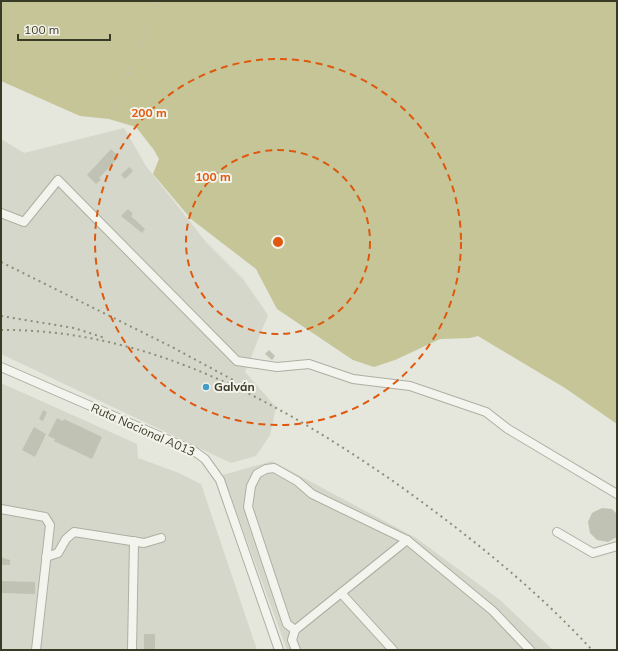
<svg xmlns="http://www.w3.org/2000/svg" width="618" height="651" font-family="Mulish,sans-serif">
<style>
.built{fill:#d5d7ca}
.water{fill:#c5c598}
.building{fill:#c0c2b3}
.lines{fill:none;stroke-linecap:round;stroke-linejoin:round}
.minor-casing{stroke:#aeafa2;stroke-width:10}
.path{stroke:#c3c4ba;stroke-width:1;stroke-dasharray:3 3;stroke-linecap:butt}
.minor{stroke:#f3f4ee;stroke-width:8}
.rail{stroke:#8c8e76;stroke-width:2;stroke-dasharray:2 4;stroke-linecap:butt}
.ring{fill:none;stroke:#df580d;stroke-width:2;stroke-dasharray:7 5}
.poi-dot{fill:#449cc8;stroke:#f3f3eb;stroke-width:1.5}
.labels{text-anchor:middle;stroke-width:4;stroke-linejoin:round;paint-order:stroke}
.poi-label{font-size:12px;font-weight:bold;fill:#393b26;stroke:#f3f3eb;text-anchor:start}
.street-label{font-size:12px;fill:#393b26;stroke:#f3f3eb}
.centre{fill:#df580d;stroke:#f3f3eb;stroke-width:2}
.ring-label{font-size:12px;text-anchor:middle;font-weight:bold;fill:#df580d;stroke:#f3f3eb;stroke-width:4;stroke-linejoin:round;paint-order:stroke}
</style>
<rect width="100%" height="100%" fill="#e5e6dc"/>
<g class="built">
<path d="M 124,128 L 146,166 L 206,242 L 243,279 L 268,315 L 245,372 L 276,407 L 270,435 L 256,456 L 231,463 L 1,354 L 1,139 L 24,153 Z"/>
<path d="M 1,383 L 137,444 L 138,458 L 179,473 L 201,484 L 257,650 L 1,650 Z"/>
<path d="M 272,461 L 416,538 L 500,600 L 553,650 L 287,650 L 223,475 Z"/>
</g>
<path class="water" d="M 1,1 L 617,1 L 617,424 L 565,388 L 478,336 L 470,338 L 440,339 L 395,360 L 374,367 L 353,360 L 277,309 L 256,269 L 191,219 L 153,174 L 159,159 L 154,150 L 136,127 L 109,119 L 80,116 L 1,81 Z"/>
<g class="building">
<path d="M 111,149 L 119,157 L 99,178 L 101,180 L 96,184 L 87,175 Z"/>
<path d="M 129,167 L 133,171 L 125,179 L 121,175 Z"/>
<path d="M 128,209 L 133,214 L 131,216 L 145,229 L 142,233 L 121,216 Z"/>
<path d="M 269,350 L 275,356 L 272,360 L 265,354 Z"/>
<path d="M 43,410 L 47,412 L 43,421 L 39,419 Z"/>
<path d="M 57,418 L 63,421 L 64,419 L 102,437 L 92,459 L 54,441 L 55,439 L 48,436 Z"/>
<path d="M 34,427 L 46,434 L 35,457 L 22,450 Z"/>
<path d="M 602,508 L 612,509 L 617,514 L 617,537 L 608,542 L 597,540 L 590,533 L 588,522 L 592,513 Z"/>
<path d="M 1,557 L 10,560 L 10,565 L 1,565 Z"/>
<path d="M 1,581 L 35,582 L 35,594 L 1,593 Z"/>
<rect x="144" y="634" width="11" height="16"/>
</g>
<g class="lines">
<defs>
<g id="minor">
<path d="M 1,213 L 24,222 L 58,180 L 237,361 L 277,367 L 309,364 L 353,379 L 410,386 L 486,412 L 508,429 L 617,494"/>
<path d="M 1,367 L 194,451 L 205,459 L 220,480 L 279,650"/>
<path d="M 1,509 L 45,517 L 50,525 L 36,650"/>
<path d="M 557,532 L 593,553 L 617,546"/>
<path d="M 46,557 L 58,553 L 66,539 L 74,532 L 144,543 L 161,538"/>
<path d="M 341,593 L 393,650"/>
<path d="M 295,630 L 287,624 L 248,507 L 251,486 L 257,474 L 266,469 L 274,468 L 297,481 L 312,494 L 407,540 L 493,611 L 530,650"/>
<path d="M 132,650 L 134,541"/>
<path d="M 296,650 L 292,640 L 295,630 L 407,540"/>
</g>
</defs>
<use href="#minor" class="minor-casing"/>
<path class="path" d="M 109,119 L 159,1"/>
<use href="#minor" class="minor"/>
<g class="rail">
<path d="M 1,262 L 172,347 L 233,380"/>
<path d="M 1,316 L 74,328 L 105,338"/>
<path d="M 1,330 C 151,329 281,403 400,486 C 468,535 535,588 592,650"/>
</g>
</g>
<g class="ring">
<circle cx="278" cy="242" r="92"/>
<circle cx="278" cy="242" r="183"/>
</g>
<circle class="poi-dot" cx="206" cy="387" r="4"/>
<g class="labels">
<g class="poi-label">
<text x="214" y="391">Galván</text>
</g>
<g class="street-label">
<text transform="translate(143 430) rotate(24)" y="4">Ruta Nacional A013</text>
</g>
</g>
<circle cx="278" cy="242" r="6" class="centre"/>
<g class="ring-label">
<text x="149" y="117">200 m</text>
<text x="213" y="181">100 m</text>
</g>
<rect width="618" height="651" fill="none" stroke="#393b26" stroke-width="4"/>
<path d="M18 34v6h92v-6" fill="none" stroke="#393b26" stroke-width="2"/>
<text x="24" y="34" font-size="12" fill="#393b26" stroke="#f3f3eb" stroke-width="3" paint-order="stroke">100 m</text>
</svg>
